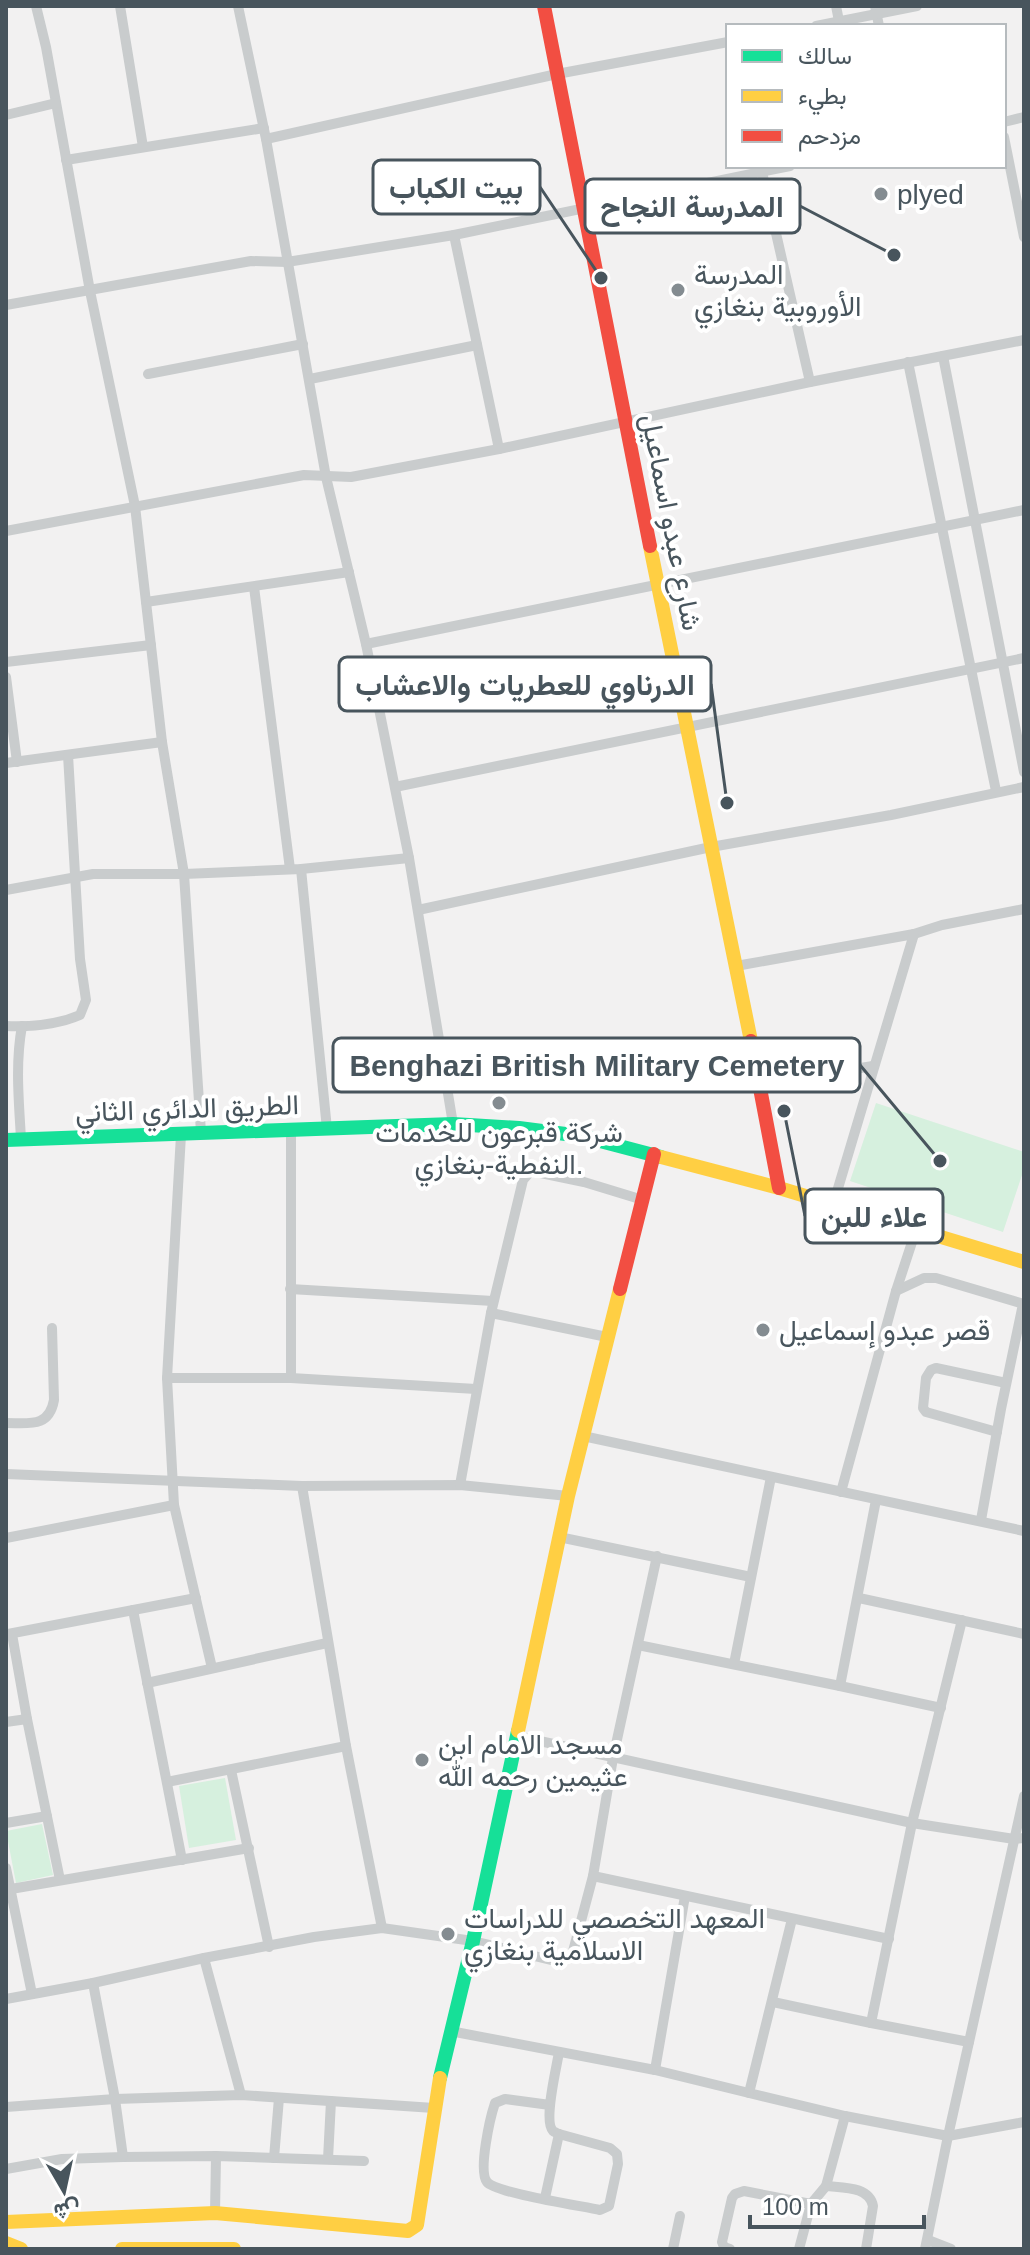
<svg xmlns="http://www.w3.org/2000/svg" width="1030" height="2255" font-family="Arial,Vazirmatn,sans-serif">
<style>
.green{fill:#d6f0de}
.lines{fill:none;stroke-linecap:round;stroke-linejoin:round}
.street{stroke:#c9cccd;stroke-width:10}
.fast{stroke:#16e098;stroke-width:14}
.slow{stroke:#ffcf43;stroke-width:14}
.jam{stroke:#f24e42;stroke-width:14}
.poi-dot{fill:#848c91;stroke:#fff;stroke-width:3}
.labels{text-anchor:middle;stroke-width:8;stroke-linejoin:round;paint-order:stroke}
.poi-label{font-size:28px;fill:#48555d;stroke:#fff;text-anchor:start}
.street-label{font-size:28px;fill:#48555d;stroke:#fff}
.leader{fill:none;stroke:#48555d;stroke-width:3}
.callout-dot{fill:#48555d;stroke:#fff;stroke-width:3}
.callout{fill:#fff;stroke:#48555d;stroke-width:3}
.callout-label{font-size:30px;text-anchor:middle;font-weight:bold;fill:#48555d}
</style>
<rect width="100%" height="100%" fill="#f2f1f1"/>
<g class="green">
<path d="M 876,1103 L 1024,1152 L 1024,1169 L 1003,1232 L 850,1181 Z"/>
<path d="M 225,1778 L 236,1840 L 189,1848 L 179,1786 Z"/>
<path d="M 42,1824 L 53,1875 L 16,1883 L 6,1831 Z"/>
</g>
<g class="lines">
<g class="street">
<path d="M 36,6 L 46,47 L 90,291 L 135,506 L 162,742 L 184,874 L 201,1132"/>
<path d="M 120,6 L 143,147"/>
<path d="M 238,6 L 266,139 L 326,477 L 366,644 L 409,858 L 453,1124"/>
<path d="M 836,6 L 840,26"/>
<path d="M 875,6 L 879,26"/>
<path d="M 816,26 L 917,6"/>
<path d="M 6,115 L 56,103"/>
<path d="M 1004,122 L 1024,117"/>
<path d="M 1004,137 L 1024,237"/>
<path d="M 266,139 L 557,74 L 728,42"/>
<path d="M 66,160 L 264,128"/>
<path d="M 762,172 L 810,382"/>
<path d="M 454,235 L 499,449"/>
<path d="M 6,305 L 251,261 L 287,262 L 454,235 L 790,166"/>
<path d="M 943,356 L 1024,772"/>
<path d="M 908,362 L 996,791"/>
<path d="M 148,374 L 303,344"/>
<path d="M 310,379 L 477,345"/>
<path d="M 6,531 L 304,475 L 351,477 L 499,449 L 810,382 L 1024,340"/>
<path d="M 254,587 L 290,869"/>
<path d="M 146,602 L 349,572"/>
<path d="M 366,644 L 1024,510"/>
<path d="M 6,662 L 151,645"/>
<path d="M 6,677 L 17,762"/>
<path d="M 6,763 L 162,742"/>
<path d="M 395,787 L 1024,658"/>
<path d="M 301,869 L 327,1129"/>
<path d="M 6,890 L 93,874 L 184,874 L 301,869 L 409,858"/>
<path d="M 418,910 L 711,847 L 891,815 L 1024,787"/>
<path d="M 736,966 L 914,934 L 942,925 L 1024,909"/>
<path d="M 6,1026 C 31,1027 57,1025 80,1015 L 86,1000 L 80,959 L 68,755"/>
<path d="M 760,1084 L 873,1066"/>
<path d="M 291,1130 L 291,1378"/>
<path d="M 181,1135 L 167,1378 L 174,1505 L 212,1668"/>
<path d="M 21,1139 C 19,1102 15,1064 22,1026"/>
<path d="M 833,1205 L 914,934"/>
<path d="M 290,1289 L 493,1301"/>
<path d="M 896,1291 L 924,1278 L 936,1278 L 1024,1304"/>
<path d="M 491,1313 L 607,1337"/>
<path d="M 167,1378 L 291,1378 L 476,1389"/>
<path d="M 6,1423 C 29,1423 49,1428 54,1400 L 52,1328"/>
<path d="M 997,1432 L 926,1412 L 923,1408 L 926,1378 L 931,1370 L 936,1368 L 1006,1383"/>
<path d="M 583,1436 L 1024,1531"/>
<path d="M 6,1474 L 302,1486 L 460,1485 L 568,1496"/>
<path d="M 460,1485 L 491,1313 L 523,1180 L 530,1172 L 536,1172 L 584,1182 L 643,1200"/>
<path d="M 302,1486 L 346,1746 L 382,1928"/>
<path d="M 841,1492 L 896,1291 L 916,1230"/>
<path d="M 981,1520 L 1001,1409 L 1023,1304"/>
<path d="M 559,1537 L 751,1577"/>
<path d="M 6,1538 L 174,1505"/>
<path d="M 859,1598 L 1024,1634"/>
<path d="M 133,1610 L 182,1860"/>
<path d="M 962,1620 L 912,1823 L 871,2023 L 969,2042"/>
<path d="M 8,1634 L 196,1598"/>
<path d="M 12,1634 L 27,1719 L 60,1880"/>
<path d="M 638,1645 L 840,1686 L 876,1500"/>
<path d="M 734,1664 L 771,1477"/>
<path d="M 147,1683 L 327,1643"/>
<path d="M 840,1686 L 941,1708"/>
<path d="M 6,1722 L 27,1719"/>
<path d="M 517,1736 L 912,1823 L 1014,1839 L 1024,1838"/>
<path d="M 231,1770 L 269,1947"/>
<path d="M 167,1782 L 346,1746"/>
<path d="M 6,1823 L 47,1816"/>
<path d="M 6,1868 L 32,1994"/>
<path d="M 593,1876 L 613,1758 L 657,1556"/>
<path d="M 11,1889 L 249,1848"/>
<path d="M 792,1919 L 749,2093 L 845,2116 L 948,2136 L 1024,2122"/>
<path d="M 204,1958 L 241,2095"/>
<path d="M 6,1999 L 93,1983 L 204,1958 L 314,1937 L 382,1928 L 473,1941 L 551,1960 L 558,1961 L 572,1955 L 593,1876 L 889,1939"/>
<path d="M 773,2002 L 871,2023"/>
<path d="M 450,2031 L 655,2070 L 749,2093"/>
<path d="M 655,2070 L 685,1896"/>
<path d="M 550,2105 L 505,2099 L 495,2103 C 490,2118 478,2171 487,2182 C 495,2193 582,2206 600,2210 L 609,2206 L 618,2164 L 617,2154 L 610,2148 L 559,2134 C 557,2133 554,2132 553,2131 C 543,2121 557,2066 559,2052"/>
<path d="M 6,2107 L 115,2099 L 241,2095 L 434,2108"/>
<path d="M 123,2157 L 216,2156 L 364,2161"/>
<path d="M 274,2158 L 279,2098"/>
<path d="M 328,2159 L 331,2101"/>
<path d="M 6,2169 L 62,2159 L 123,2157 L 115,2099 L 93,1983"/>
<path d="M 826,2186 C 843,2188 869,2186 873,2206 L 866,2249"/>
<path d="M 545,2198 L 559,2134"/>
<path d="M 215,2213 L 216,2156"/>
<path d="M 928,2240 L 951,2249"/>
<path d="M 673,2249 L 680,2216"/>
<path d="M 730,2249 L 724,2247 L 722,2242 L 732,2198 L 735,2194 L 744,2191 L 811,2204"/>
<path d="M 799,2249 L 811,2204 L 826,2186 L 845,2116"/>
<path d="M 925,2249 L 948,2136 L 1024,1796"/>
</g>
<g class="fast">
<path d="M 6,1140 L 453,1124 L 519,1128 L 581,1136 L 661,1157"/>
<path d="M 440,2078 L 473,1941 L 518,1731"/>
</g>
<g class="slow">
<path d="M 650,546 L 751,1041"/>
<path d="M 661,1157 L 779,1188 L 1024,1262"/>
<path d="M 518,1731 L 568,1496 L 620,1289"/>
<path d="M 6,2222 L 215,2213 L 408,2231 L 417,2225 L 440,2078"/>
<path d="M 6,2243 L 21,2249"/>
<path d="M 122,2249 L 234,2249"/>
</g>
<g class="jam">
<path d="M 544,6 L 650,546"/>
<path d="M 751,1041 L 779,1188"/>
<path d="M 620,1289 L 654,1154"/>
</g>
</g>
<g class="poi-dot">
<circle cx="881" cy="194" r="8"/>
<circle cx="678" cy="290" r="8"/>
<circle cx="499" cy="1103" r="8"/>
<circle cx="763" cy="1330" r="8"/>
<circle cx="422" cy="1760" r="8"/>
<circle cx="448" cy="1934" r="8"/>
</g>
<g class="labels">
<g class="poi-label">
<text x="897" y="204">plyed</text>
<text x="694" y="284">المدرسة<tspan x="694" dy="32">الأوروبية بنغازي</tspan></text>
<text x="499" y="1142" text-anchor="middle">شركة قبرعون للخدمات<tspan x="499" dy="32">النفطية-بنغازي.</tspan></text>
<text x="779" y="1340">قصر عبدو إسماعيل</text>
<text x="438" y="1754">مسجد الامام ابن<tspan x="438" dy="32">عثيمين رحمه الله</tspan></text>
<text x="464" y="1928">المعهد التخصصي للدراسات<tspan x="464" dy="32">الاسلامية بنغازي</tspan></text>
</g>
<g class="street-label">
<text transform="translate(672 522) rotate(79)" y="10">شارع عبدو اسماعيل</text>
<text transform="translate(187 1108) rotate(-2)" y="10">الطريق الدائري الثاني</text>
</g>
</g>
<path class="leader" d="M601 278L540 187M894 255L800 206M727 803L711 684M940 1161L860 1065M784 1111L805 1216"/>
<g class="callout-dot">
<circle cx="601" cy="278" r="8"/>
<circle cx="894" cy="255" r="8"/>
<circle cx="727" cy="803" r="8"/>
<circle cx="940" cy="1161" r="8"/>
<circle cx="784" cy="1111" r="8"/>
</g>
<g class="callout">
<rect x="373" y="160" width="167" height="54" rx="8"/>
<rect x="585" y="179" width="215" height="54" rx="8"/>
<rect x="339" y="657" width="372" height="54" rx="8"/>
<rect x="333" y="1038" width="527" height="54" rx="8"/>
<rect x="805" y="1189" width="138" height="54" rx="8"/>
</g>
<g class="callout-label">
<text x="456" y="198">بيت الكباب</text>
<text x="692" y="217">المدرسة النجاح</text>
<text x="525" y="695">الدرناوي للعطريات والاعشاب</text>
<text x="597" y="1076">Benghazi British Military Cemetery</text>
<text x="874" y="1227">علاء للبن</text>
</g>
<rect width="1030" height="2255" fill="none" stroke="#48555d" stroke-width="16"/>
<rect x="726" y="24" width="280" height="144" fill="#ffffff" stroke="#b6bbbe" stroke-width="2"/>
<rect x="742" y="50" width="40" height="12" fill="#16e098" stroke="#b6bbbe" stroke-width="2"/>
<text x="798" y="64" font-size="24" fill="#48555d">سالك</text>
<rect x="742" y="90" width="40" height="12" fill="#ffcf43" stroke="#b6bbbe" stroke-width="2"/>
<text x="798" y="104" font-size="24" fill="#48555d">بطيء</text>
<rect x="742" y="130" width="40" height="12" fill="#f24e42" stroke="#b6bbbe" stroke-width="2"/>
<text x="798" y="144" font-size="24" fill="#48555d">مزدحم</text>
<g transform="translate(64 2191) rotate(171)" stroke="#ffffff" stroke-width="6" paint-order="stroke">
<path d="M0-6L14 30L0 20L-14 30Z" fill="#48555d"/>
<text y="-12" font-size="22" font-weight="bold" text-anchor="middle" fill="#48555d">ش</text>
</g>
<path d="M750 2215v12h174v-12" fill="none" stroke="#48555d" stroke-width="4"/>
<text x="762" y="2215" font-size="24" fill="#48555d" stroke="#ffffff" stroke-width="6" paint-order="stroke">100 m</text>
</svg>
